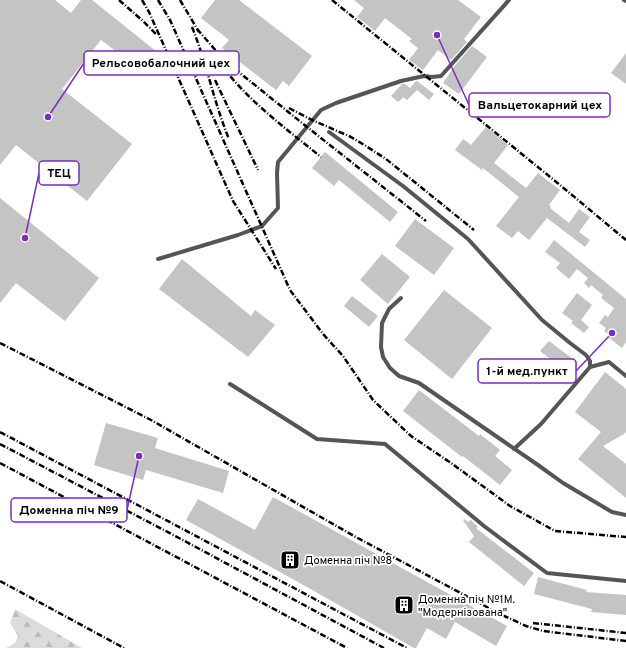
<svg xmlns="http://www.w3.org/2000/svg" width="626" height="648" font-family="Overpass,sans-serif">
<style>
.forest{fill:url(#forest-firs)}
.building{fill:#c4c4c4}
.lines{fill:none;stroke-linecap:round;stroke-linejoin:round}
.lane{stroke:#555;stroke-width:4}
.rail{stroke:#000;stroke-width:2.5;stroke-dasharray:6 2 1 2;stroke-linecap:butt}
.labels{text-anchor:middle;stroke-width:3.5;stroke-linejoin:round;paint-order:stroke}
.poi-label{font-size:11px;fill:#000;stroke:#fff;text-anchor:start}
.leader{fill:none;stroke:#7b2cbf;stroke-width:1.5}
.callout-dot{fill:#7b2cbf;stroke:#fff;stroke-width:1.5}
.callout{fill:#fff;stroke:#7b2cbf;stroke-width:1.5}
.callout-label{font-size:12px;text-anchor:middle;font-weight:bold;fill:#000}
</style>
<defs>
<pattern id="forest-firs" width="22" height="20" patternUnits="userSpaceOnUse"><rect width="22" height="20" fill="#dcdcdc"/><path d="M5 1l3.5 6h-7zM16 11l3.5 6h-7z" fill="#bbb"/></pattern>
</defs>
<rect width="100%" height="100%" fill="#fff"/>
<path class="forest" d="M 15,609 L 82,648 L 6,648 L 15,643 L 18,636 L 10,623 Z"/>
<g class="building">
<path d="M 0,0 L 55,0 L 71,13 L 81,0 L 92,0 L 162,56 L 147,75 L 101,40 L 62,89 L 132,144 L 87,201 L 16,145 L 0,165 Z"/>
<path d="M 215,0 L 239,0 L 312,56 L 289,86 L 283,81 L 276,90 L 222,48 L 229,40 L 201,18 Z"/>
<path d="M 354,0 L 458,0 L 481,17 L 464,39 L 467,42 L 451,60 L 438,50 L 423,70 L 409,60 L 418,48 L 409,41 L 412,39 L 385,18 L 375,31 L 357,17 L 364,8 Z"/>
<path d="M 472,46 L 487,57 L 459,94 L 443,83 L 456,64 Z"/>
<path d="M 626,53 L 626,84 L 611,73 Z"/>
<path d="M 416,81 L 417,81 L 434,94 L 429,100 L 417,90 L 407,100 L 403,97 L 405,96 L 398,102 L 391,96 L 402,84 L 405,84 L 410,88 Z"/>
<path d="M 486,127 L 508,145 L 494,163 L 526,188 L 538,173 L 560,190 L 549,205 L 551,206 L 550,208 L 569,223 L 579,209 L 590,217 L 579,232 L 590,240 L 585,247 L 547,218 L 529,240 L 518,231 L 512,238 L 496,226 L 519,197 L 483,168 L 482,170 L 455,150 L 463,139 L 471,145 Z"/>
<path d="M 325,152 L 398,212 L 390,222 L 339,180 L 334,186 L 312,168 Z"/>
<path d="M 0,198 L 99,278 L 65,321 L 16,283 L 0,303 Z"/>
<path d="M 415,219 L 454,248 L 434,275 L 395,246 Z"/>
<path d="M 554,240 L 626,299 L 626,342 L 622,348 L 608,337 L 610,336 L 604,331 L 606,328 L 599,323 L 605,315 L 608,317 L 614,308 L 601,298 L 603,295 L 591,285 L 589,288 L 584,283 L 588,278 L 577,269 L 569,279 L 556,268 L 560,263 L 545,252 Z"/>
<path d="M 382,254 L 410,277 L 388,304 L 360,280 Z"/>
<path d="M 182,259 L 251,316 L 255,310 L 275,325 L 248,357 L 159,289 Z"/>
<path d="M 444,290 L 492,328 L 452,379 L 404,340 Z"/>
<path d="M 577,293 L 592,305 L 581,320 L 589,327 L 584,333 L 571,323 L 573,321 L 562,313 Z"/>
<path d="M 352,296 L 378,316 L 369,327 L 344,306 Z"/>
<path d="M 549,341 L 578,363 L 570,374 L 540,351 Z"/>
<path d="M 605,372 L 626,389 L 626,432 L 624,434 L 603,446 L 626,464 L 626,498 L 578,459 L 601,432 L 575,412 Z"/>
<path d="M 419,390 L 479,436 L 480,434 L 500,450 L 495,456 L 512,470 L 500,485 L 463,456 L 462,457 L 403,411 Z"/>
<path d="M 106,423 L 158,438 L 155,448 L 229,471 L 223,493 L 146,470 L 143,480 L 94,465 Z"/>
<path d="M 273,497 L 507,626 L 496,646 L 455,622 L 446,639 L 427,628 L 416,648 L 414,648 L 307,587 L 186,520 L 198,499 L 255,530 Z"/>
<path d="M 464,519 L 468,522 L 471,520 L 478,527 L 476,528 L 534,573 L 524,586 L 469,542 L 474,536 L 463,520 Z"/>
<path d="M 538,577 L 587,590 L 586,592 L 626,595 L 626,615 L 591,612 L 592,609 L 534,594 Z"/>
</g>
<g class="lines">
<g class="lane">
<path d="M 624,0 L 626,1"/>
<path d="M 329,132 L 403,186 L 468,239 L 542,320 L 570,343 L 586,355 L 590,361 L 590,367 L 609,362 L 626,376"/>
<path d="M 158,259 L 238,235 L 262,226 L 278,208 L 277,173 L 278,162 L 321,110 L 336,103 L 401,81 L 424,76 L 432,77 L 441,76 L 509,0"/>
<path d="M 401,298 L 389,309 L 382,323 L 381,347 L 383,357 L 390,368 L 399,376 L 419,383 L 538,465 L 563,483 L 612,512 L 626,515"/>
<path d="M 230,384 L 317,439 L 385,444 L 484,526 L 547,573 L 626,581"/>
<path d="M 514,449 L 541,424 L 590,367"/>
</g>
<g class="rail">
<path d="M 119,0 L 143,21 L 157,35"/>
<path d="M 142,0 L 149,12 L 233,201 L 276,269"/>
<path d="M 158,0 L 170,20 L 290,290 L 323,334 L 343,356 L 373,400 L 411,436 L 451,463 L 510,506 L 555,531 L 626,537"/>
<path d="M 180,0 L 199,32"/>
<path d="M 332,0 L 560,185 L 626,240"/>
<path d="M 192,27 C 207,64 214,103 229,139"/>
<path d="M 197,29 L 225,61 L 307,127 L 426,221"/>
<path d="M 217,59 C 244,98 284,127 321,157"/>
<path d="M 215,80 L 258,170"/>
<path d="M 289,108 L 312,120 L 351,137 L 366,146 L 386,159 L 474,230"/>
<path d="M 0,343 L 151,420 L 354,536 L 498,613 L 526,626 L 543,631 L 626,641"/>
<path d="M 0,432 L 407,648"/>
<path d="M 0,444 L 179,538 L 384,648"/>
<path d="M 0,463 L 347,648"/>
<path d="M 0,581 L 124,648"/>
<path d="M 533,623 L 626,633"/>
</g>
</g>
<defs>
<symbol id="building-square" viewBox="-11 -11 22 22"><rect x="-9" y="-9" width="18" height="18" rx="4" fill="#000" stroke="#fff"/><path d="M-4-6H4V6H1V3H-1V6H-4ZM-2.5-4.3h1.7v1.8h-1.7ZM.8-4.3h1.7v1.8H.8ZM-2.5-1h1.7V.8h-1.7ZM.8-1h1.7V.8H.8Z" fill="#fff"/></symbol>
</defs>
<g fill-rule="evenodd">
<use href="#building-square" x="279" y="549" width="22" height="22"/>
<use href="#building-square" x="393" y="594" width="22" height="22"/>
</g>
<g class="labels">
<g class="poi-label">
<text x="304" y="564">Доменна піч №8</text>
<text x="418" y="603">Доменна піч №1М.<tspan x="418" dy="13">"Модернізована"</tspan></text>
</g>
</g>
<path class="leader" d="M48 117L84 63M437 35L469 105M25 238L39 173M612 333L576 371M139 456L127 510"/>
<g class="callout-dot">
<circle cx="48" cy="117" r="4"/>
<circle cx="437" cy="35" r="4"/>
<circle cx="25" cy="238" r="4"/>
<circle cx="612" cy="333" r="4"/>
<circle cx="139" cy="456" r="4"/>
</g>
<g class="callout">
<rect x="84" y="51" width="155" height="24" rx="4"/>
<rect x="469" y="93" width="141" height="24" rx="4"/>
<rect x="39" y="161" width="40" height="24" rx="4"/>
<rect x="478" y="359" width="98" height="24" rx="4"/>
<rect x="11" y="498" width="116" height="24" rx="4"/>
</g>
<g class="callout-label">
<text x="161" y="67">Рельсовобалочний цех</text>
<text x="540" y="109">Вальцетокарний цех</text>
<text x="59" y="177">ТЕЦ</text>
<text x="527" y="375">1-й мед.пункт</text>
<text x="69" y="514">Доменна піч №9</text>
</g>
</svg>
